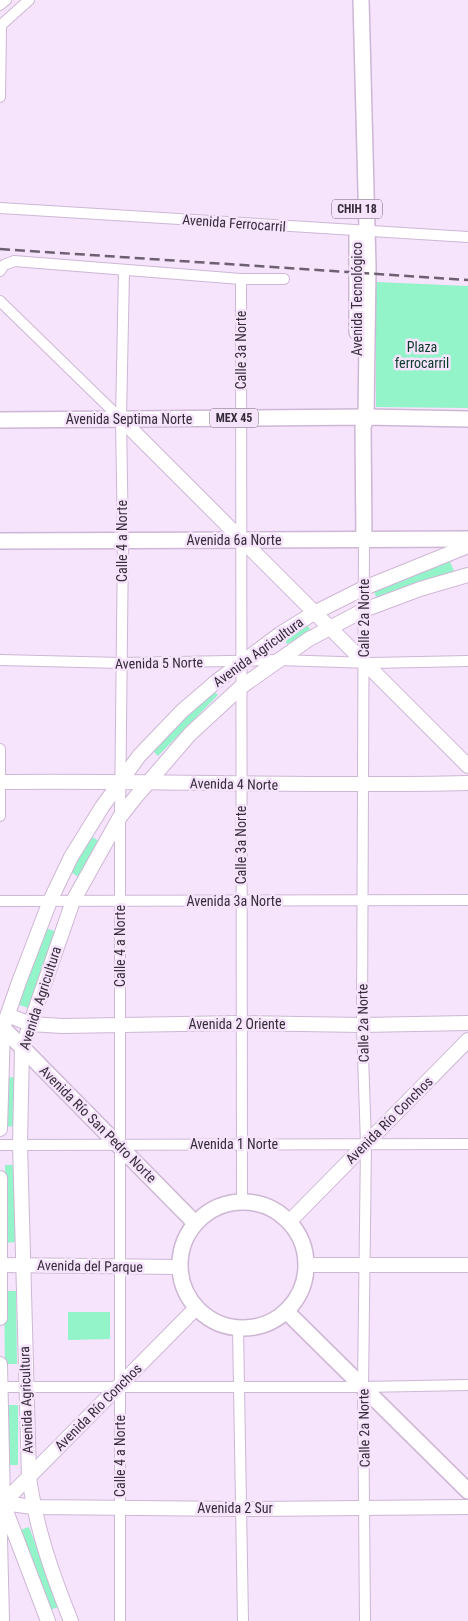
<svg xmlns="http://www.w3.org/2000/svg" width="468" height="1621" font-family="'Roboto Condensed',sans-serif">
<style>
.green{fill:#93f3c9}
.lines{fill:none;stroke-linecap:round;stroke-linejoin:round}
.street-casing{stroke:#ceb7d5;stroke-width:12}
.secondary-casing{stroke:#ceb7d5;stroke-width:16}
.primary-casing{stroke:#ceb7d5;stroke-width:18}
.street{stroke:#fff;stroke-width:10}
.secondary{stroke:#fff;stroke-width:14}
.primary{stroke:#fff;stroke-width:15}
.rail{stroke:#6d6171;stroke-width:2.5;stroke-dasharray:10 5;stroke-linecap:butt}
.labels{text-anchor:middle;stroke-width:5;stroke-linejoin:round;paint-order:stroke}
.shield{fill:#f6e3fc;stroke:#706474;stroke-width:1}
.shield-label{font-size:12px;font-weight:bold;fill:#362d39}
.street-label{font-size:14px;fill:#362d39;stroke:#f6e3fc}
.park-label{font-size:14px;fill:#0b3a29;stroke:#f6e3fc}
</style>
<rect width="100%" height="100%" fill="#f6e3fc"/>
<g class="green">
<path d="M 376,282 L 468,286 L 468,408 L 376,407 Z"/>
<path d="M 449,559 L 454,571 L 376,597 L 372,585 Z"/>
<path d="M 306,622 L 311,631 L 287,644 L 282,635 Z"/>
<path d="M 212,689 L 218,695 L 158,756 L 151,749 Z"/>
<path d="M 86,833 L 102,843 L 80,878 L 68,870 Z"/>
<path d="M 41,927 L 55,931 L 28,1008 L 17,1004 Z"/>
<path d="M 15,1077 L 16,1126 L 2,1127 L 1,1078 Z"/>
<path d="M 5,1165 L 14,1165 L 15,1242 L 6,1243 Z"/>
<path d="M 4,1291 L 16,1291 L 17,1364 L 5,1364 Z"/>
<path d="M 68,1312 L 110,1312 L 110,1339 L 68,1340 Z"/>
<rect x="6" y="1405" width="12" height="60"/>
<path d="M 29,1527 L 59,1607 L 49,1610 L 20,1530 Z"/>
</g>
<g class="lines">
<defs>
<g id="street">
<path d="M 0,5 L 6,0"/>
<path d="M 0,26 L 29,0"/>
<path d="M 0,97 L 1,25"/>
<path d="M 0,208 L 468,237"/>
<path d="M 0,271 L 4,265 L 14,261 L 241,279 L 284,279"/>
<path d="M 241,279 L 242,1201"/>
<path d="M 0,301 L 121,419"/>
<path d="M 364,540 L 362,1025 L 366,1144 L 363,1387 L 365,1621"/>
<path d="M 0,660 L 122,663 L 278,660 L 371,663 L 468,661"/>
<path d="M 0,749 L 0,816"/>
<path d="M 0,901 L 468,900"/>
<path d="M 0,1145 L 468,1144"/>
<path d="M 238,1328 L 243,1621"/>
<path d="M 0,1387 L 363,1387 L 468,1385"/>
<path d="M 120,1621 L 120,817 L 123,541 L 121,419 L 124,271"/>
</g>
<g id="secondary">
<path d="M 121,419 L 468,766"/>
<path d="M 0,782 C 156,780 312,787 468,783"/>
<path d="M 8,1015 L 30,1024 L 62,1026 L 241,1023 L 362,1025 L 468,1023"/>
<path d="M 0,1129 L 3,1028 L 19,982 L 50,901 L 71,857 L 102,807 L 139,756 L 182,711 L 217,681 L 280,634 L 314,613 L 364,588 L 468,546"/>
<path d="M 0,1178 L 0,1318"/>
<path d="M 290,1221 L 468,1040"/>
<path d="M 0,1265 L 180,1267"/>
<path d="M 307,1265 L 468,1265"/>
<path d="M 0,1364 L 3,1503 L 48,1621"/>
<path d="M 3,1503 L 33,1507 L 242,1509 L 468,1507"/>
<path d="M 0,1506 L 196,1308"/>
<path d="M 2,1621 L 0,1539 L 2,1509"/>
<path d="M 71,1621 C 52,1574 36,1528 29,1477 L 20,1144 L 22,1048 L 73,901 L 120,817 L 134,799 L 190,734 L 241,687 L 309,639 L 364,610 L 420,589 L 468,575"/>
</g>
<g id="primary">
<path d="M 361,0 L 368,267 L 366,417 L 363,427 L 364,540"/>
<path d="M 357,332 L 357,235"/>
<path d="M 0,420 L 366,417 L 468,419"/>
<path d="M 0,541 L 468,539"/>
<path d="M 0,1025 L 195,1223"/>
<circle cx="243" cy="1265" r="63"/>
<path d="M 286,1311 L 468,1491"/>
</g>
</defs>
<use href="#street" class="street-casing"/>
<use href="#secondary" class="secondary-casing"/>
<use href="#primary" class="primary-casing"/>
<use href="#street" class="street"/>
<use href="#secondary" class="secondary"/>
<use href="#primary" class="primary"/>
<path class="rail" d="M 0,249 L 468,280"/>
</g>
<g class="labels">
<g class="shield">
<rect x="332" y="199.5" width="50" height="19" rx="4"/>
<rect x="210" y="408.5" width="48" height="19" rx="4"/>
</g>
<g class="shield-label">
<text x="357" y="213">CHIH 18</text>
<text x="234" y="422">MEX 45</text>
</g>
<g class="street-label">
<text transform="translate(234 223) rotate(4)" y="5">Avenida Ferrocarril</text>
<text transform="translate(357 299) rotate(-90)" y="5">Avenida Tecnológico</text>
<text transform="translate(241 350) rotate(-90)" y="5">Calle 3a Norte</text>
<text x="129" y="424">Avenida Septima Norte</text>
<text x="234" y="545">Avenida 6a Norte</text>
<text transform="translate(122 541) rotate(-90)" y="5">Calle 4 a Norte</text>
<text transform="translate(364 618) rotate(-90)" y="5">Calle 2a Norte</text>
<text transform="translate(258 652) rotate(-36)" y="5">Avenida Agricultura</text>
<text transform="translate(159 663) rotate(-1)" y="5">Avenida 5 Norte</text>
<text transform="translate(234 784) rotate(1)" y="5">Avenida 4 Norte</text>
<text transform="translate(241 845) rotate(-90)" y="5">Calle 3a Norte</text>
<text x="234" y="906">Avenida 3a Norte</text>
<text transform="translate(120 946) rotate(-90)" y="5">Calle 4 a Norte</text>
<text transform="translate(40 998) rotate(-72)" y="5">Avenida Agricultura</text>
<text transform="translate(363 1023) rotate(-91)" y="5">Calle 2a Norte</text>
<text x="237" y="1029">Avenida 2 Oriente</text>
<text transform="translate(389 1120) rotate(-45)" y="5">Avenida Río Conchos</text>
<text transform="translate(98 1124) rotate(45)" y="5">Avenida Río San Pedro Norte</text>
<text x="234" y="1149">Avenida 1 Norte</text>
<text transform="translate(90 1266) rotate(1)" y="5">Avenida del Parque</text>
<text transform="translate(26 1400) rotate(-92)" y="5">Avenida Agricultura</text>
<text transform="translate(98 1407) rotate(-45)" y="5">Avenida Río Conchos</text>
<text transform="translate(364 1428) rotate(-91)" y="5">Calle 2a Norte</text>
<text transform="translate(120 1456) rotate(-90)" y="5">Calle 4 a Norte</text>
<text x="235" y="1513">Avenida 2 Sur</text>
</g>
<g class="park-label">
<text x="422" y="352">Plaza<tspan x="422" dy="16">ferrocarril</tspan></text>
</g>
</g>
</svg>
